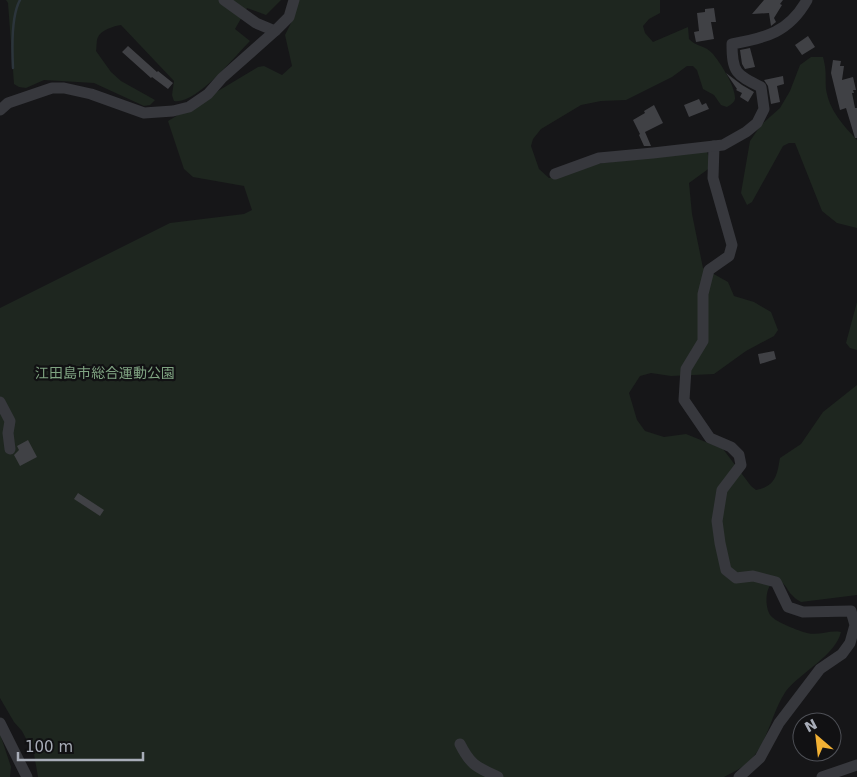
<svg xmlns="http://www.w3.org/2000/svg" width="857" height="777" font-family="'DejaVu Sans','Noto Sans JP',sans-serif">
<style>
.green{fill:#1e261f}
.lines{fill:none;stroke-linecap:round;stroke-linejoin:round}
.stream{stroke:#2c353c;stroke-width:2.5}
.building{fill:#404145}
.minor{stroke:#37383d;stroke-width:11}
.labels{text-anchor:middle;stroke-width:4.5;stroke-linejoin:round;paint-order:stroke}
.park-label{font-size:14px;fill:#7fa381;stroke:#111113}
</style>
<rect width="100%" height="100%" fill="#161618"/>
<g class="green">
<path d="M 6,0 L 281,0 L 266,15 L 247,8 L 235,29 L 250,41 C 234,57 196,105 174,101 L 172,95 L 174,81 L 121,25 C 114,26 101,30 98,37 C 96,41 97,47 96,51 L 111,72 L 121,81 L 155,100 L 150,105 L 144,106 L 94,83 L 44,80 L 26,88 L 19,87 L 14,84 L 8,3 Z"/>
<path d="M 295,0 L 660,0 L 660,13 L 649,19 L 643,26 L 645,33 L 653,42 L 688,27 L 689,39 C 695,46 706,46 712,53 C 720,62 736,87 735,99 C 734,103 730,105 727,107 L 721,105 L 714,95 L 703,89 L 697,70 L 693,66 L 687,66 L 672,77 L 626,100 L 601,101 L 581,105 L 541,129 L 533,139 L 531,146 L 539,169 L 549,178 L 562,176 L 595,164 L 707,151 L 711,167 L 689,183 L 692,214 L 703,268 L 728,282 L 734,296 L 754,302 L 771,312 L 778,330 L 774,336 L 746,351 L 714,374 L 671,376 L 651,373 L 640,376 L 629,393 L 637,420 L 645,431 L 664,437 L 686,434 L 723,449 L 751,486 L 756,490 C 776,486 777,475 780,458 L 801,444 L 823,412 L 857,385 L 857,595 L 801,602 C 798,600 794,598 792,595 C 788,592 787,586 782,583 C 765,575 763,607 771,616 C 776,622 799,631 807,633 C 818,636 829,630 841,632 C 835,656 801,672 786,691 C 771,713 768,745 747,763 C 741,769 731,773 724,777 L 38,777 L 34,754 L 22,731 L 14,722 L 0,698 L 0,308 L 170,223 L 244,214 L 252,210 L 244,186 L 193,177 L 184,169 L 168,121 L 258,67 L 264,66 L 282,75 L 292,66 L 285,35 L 291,23 Z"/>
<path d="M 811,57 L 823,57 C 827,72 825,76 826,89 C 829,110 843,125 857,140 L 857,228 L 837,223 L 822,211 L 795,143 L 789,143 L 783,146 L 752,202 L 747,205 L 741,193 L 750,141 L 761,125 L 780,108 L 790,91 L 800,65 Z"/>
<path d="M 857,302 L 857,350 L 850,348 L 846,343 Z"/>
<path d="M 0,734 L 11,767 L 10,777 L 0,777 Z"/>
</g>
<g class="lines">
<path class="stream" d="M 13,68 C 12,49 11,16 20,0"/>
</g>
<g class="building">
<path d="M 764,0 L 783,0 L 780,4 L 782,5 L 774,18 L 776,22 L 771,26 L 769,13 L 752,14 Z"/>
<path d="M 714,8 L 716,22 L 711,22 L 714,39 L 696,42 L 694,32 L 699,31 L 697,13 L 705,12 L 705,9 Z"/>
<path d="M 808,36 L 815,47 L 802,55 L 795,45 Z"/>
<path d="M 128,46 L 157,72 L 158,71 L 173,83 L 168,89 L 152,77 L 151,78 L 122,52 Z"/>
<path d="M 750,48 L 755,67 L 745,69 L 742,64 L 740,50 Z"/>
<path d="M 833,60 L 841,61 L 840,66 L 844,66 L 842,80 L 853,77 L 856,90 L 853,90 L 854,93 L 852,93 L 855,108 L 857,108 L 857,138 L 855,138 L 846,108 L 840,110 L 831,73 Z"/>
<path d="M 726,73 L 742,85 L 754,92 L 748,102 L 740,97 L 742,93 L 736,90 L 737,89 Z"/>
<path d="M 783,76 L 784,84 L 777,86 L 780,102 L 771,104 L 768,86 L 764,80 Z"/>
<path d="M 699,99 L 702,105 L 706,103 L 709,109 L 689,117 L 684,105 Z"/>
<path d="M 654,105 L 663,123 L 645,132 L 651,146 L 644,146 L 639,135 L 640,134 L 633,120 L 645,113 L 644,111 Z"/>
<path d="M 774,351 L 776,359 L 760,364 L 758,354 Z"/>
<path d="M 28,440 L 37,457 L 20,466 L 14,455 L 19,450 L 17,446 Z"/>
<path d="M 78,493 L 104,510 L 100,516 L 74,499 Z"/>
</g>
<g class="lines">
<g class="minor">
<path d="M 224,0 L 256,23 L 275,31"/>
<path d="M 0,110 L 8,103 L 52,88 L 64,88 L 91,94 L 144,113 L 173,111 L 189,107 L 208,94 L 222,78 L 275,31 L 289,17 L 294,0"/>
<path d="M 714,146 L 713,178 L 732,245 L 729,256 L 709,270 L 703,294 L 703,341 L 686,369 L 684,400 L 710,438 L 731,447 L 739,455 L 741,465 L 722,490 L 717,521 L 720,543 L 726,570 L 736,578 L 753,576 L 776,582 L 788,607 L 803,612 L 851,611 L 855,625 L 850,643 L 842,654 L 820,669 L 779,723 L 760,758 L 739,777"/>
<path d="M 555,174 L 599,158 L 653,153 L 723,145 L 746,132 L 757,123 L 764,109 L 761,87 C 736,75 732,72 732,44 C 766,38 789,32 807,0"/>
<path d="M 0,402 L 10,421 L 8,433 L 10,449"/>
<path d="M 0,723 L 27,777"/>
<path d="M 460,744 C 471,766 477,767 498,777"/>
<path d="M 822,777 L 857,765"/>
</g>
</g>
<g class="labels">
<g class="park-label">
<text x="105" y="378">江田島市総合運動公園</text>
</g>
</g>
<g transform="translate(817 737) rotate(332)"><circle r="24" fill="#111113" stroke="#4d4f55"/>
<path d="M0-4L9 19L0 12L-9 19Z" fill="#f2b134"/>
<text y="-8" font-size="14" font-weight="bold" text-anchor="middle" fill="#a8adb8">N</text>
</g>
<path d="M18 752v8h125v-8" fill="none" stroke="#a8adb8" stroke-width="2.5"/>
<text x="25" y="752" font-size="15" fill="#a8adb8" stroke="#111113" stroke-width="4" paint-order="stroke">100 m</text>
</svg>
